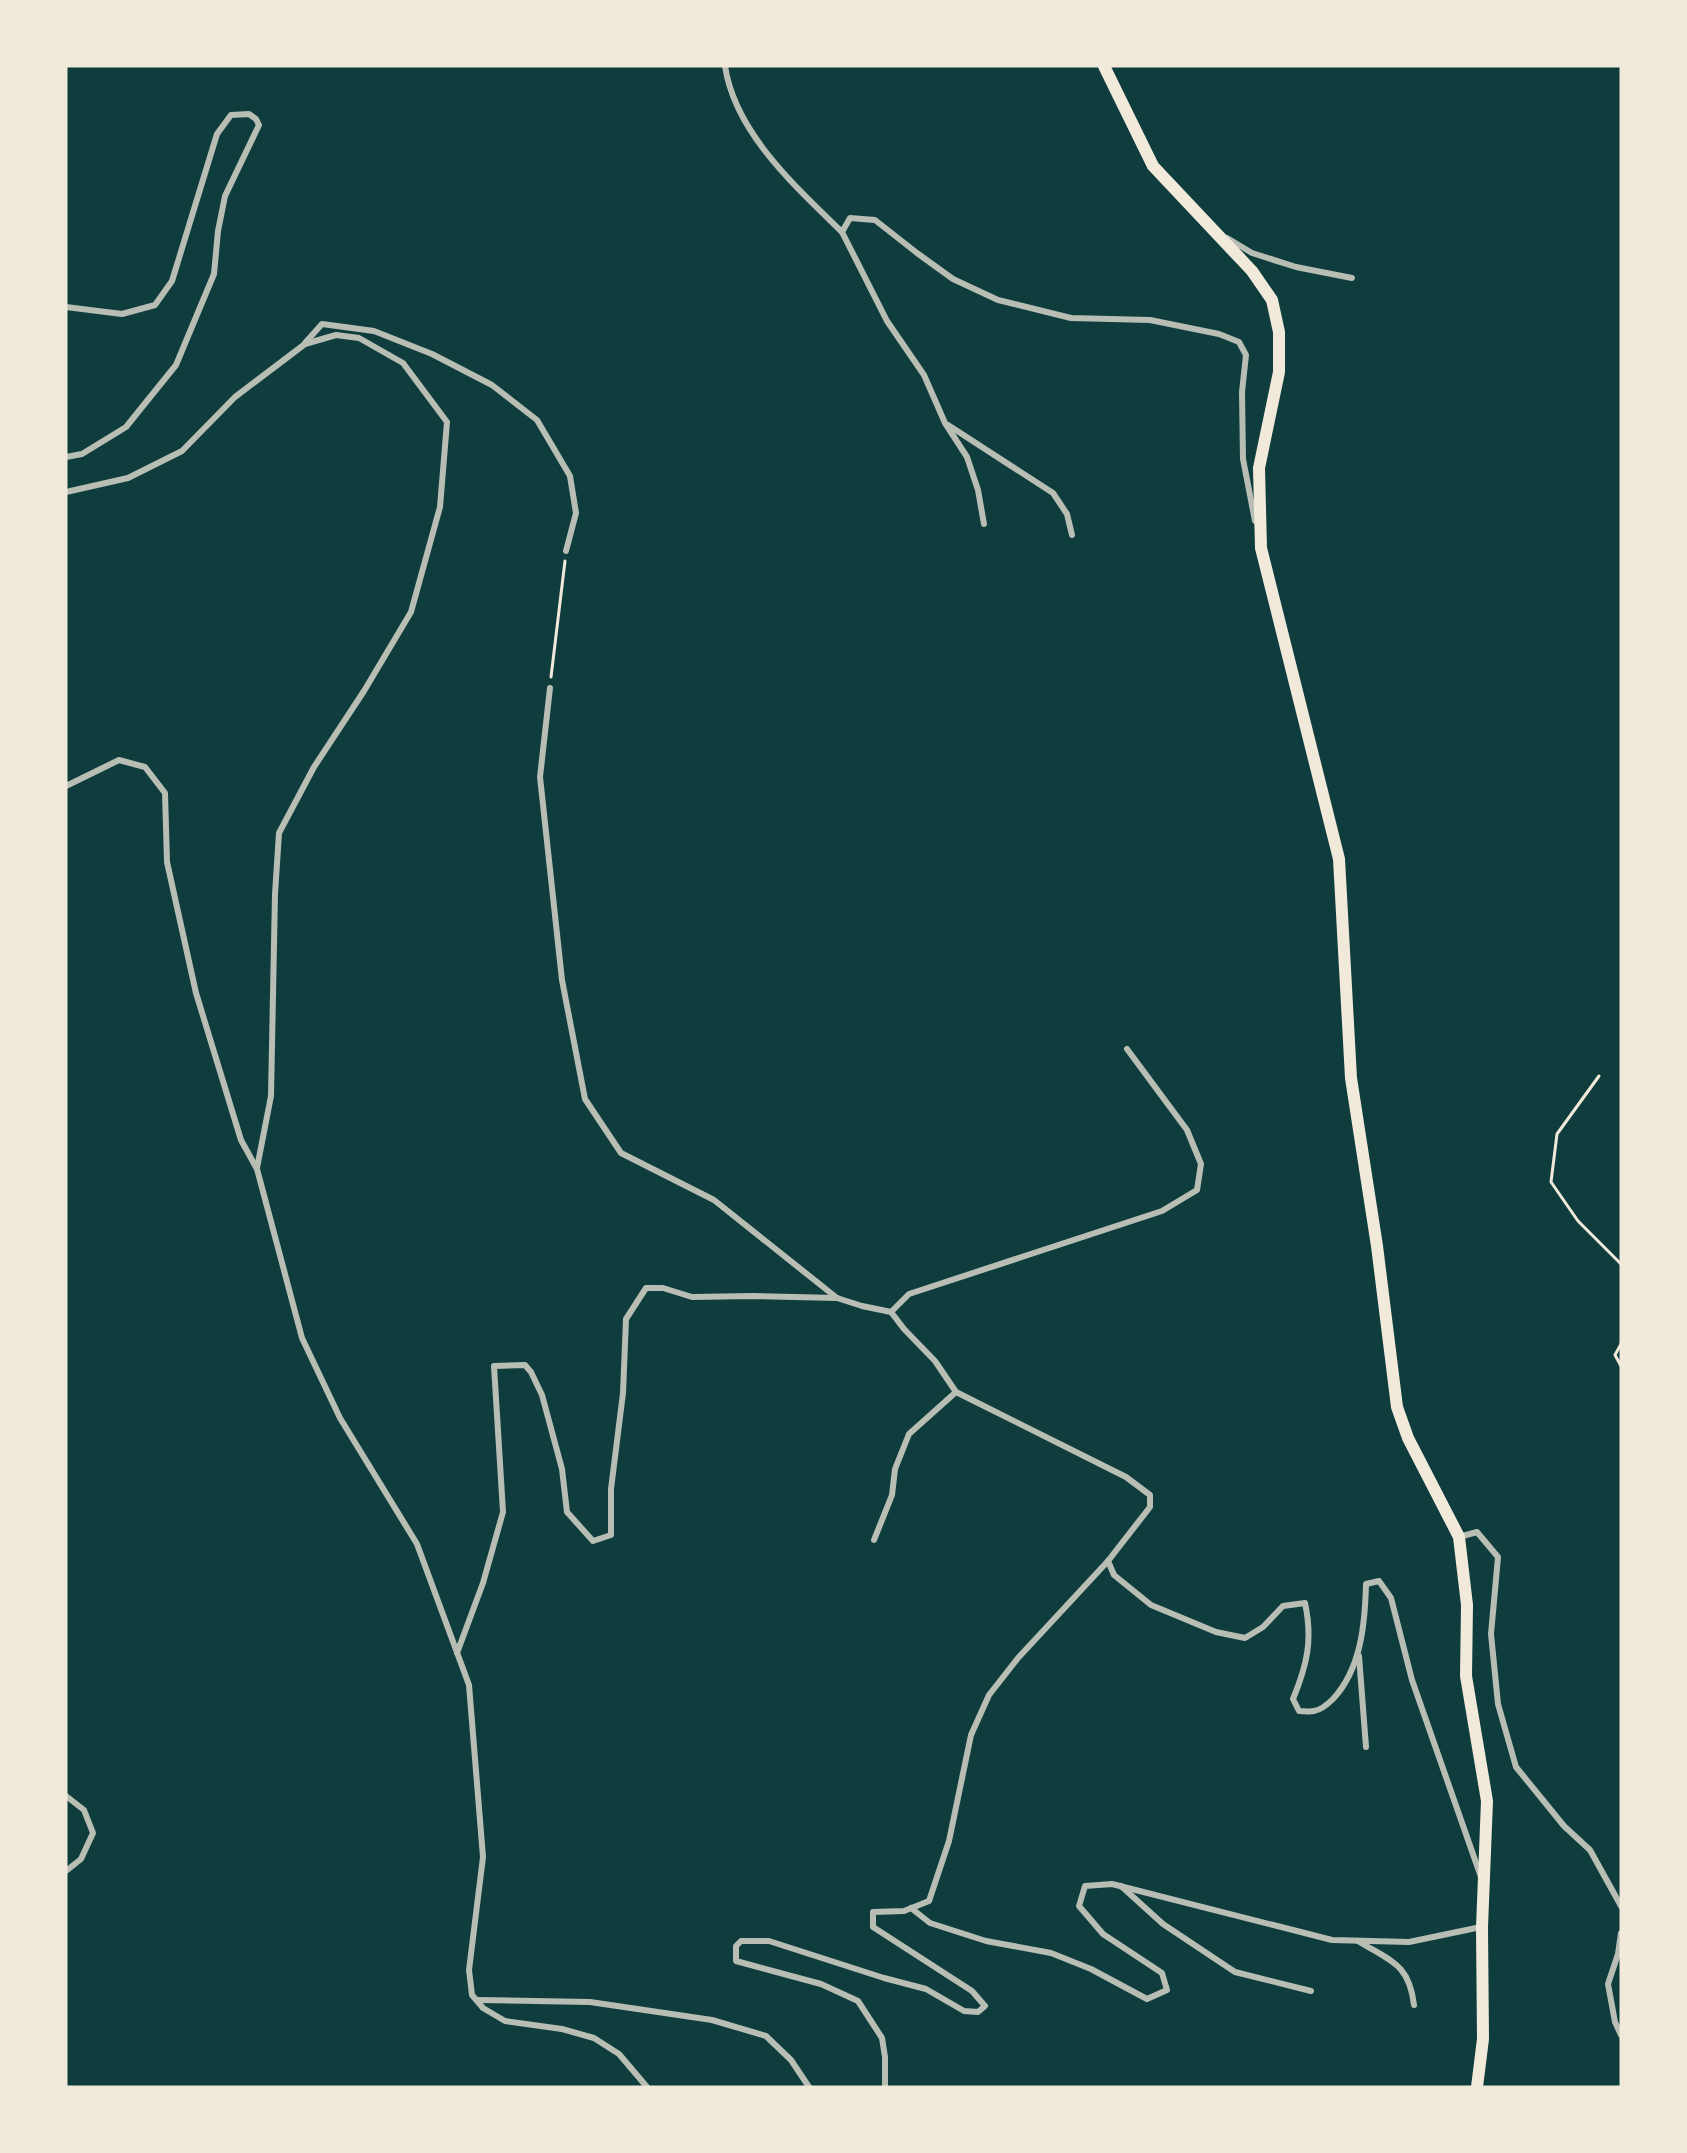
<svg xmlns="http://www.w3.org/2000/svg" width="1687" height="2153" font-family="Jost,sans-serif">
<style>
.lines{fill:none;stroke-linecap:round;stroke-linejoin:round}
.path{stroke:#f1e9da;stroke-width:3}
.minor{stroke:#b8beb3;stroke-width:6}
.secondary{stroke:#f1e9da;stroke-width:12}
</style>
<rect width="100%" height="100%" fill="#0f3d3e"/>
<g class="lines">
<g class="path">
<path d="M 551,677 L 565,561"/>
<path d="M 1599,1076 L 1557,1134 L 1551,1182 L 1578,1221 L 1621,1264"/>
<path d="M 1621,1344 L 1615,1355 L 1621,1366"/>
</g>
<g class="minor">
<path d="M 725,66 C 735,133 796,187 842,232"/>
<path d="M 1227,238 L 1252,253 L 1296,267 L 1352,278"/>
<path d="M 66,307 L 122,314 L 155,305 L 172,281 L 217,134 L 231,115 L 249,114 L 256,119 L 259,125 L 225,196 L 218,231 L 214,274 L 176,365 L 126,427 L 82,454 L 66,457"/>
<path d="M 305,343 L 322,324 L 374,331 L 432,354 L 492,385 L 537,420 L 570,476 L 576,513 L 566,551"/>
<path d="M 948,425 L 1053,493 L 1067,514 L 1072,535"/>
<path d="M 66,492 L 128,478 L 182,451 L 235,397 L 305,344 L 336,335 L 359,338 L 403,363 L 447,422 L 440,507 L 411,612 L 364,691 L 314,767 L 279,833 L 275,894 L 271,1096 L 257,1168"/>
<path d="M 984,524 L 978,490 L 967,457 L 945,423 L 924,375 L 887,321 L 842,232 L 850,218 L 875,220 L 917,253 L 953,279 L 998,300 L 1071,318 L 1150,320 L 1219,334 L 1239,342 L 1246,355 L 1242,392 L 1243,459 L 1255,521"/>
<path d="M 550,688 L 540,777 L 562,980 L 585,1099 L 621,1153 L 714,1200 L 837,1298 L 862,1306 L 891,1312"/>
<path d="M 66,786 L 119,760 L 145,767 L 165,793 L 167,862 L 196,993 L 241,1140 L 257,1169 L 302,1338 L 340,1418 L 417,1544 L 469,1685 L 483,1857 L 469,1970 L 472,1995 L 483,2008 L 505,2021 L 562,2029 L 594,2038 L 619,2054 L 647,2087"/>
<path d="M 1127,1049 L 1187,1130 L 1201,1164 L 1197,1190 L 1162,1211 L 909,1294 L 891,1312 L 904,1329 L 935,1361 L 956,1392 L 1126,1477 L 1150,1495 L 1150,1507 L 1108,1561 L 1114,1575 L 1151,1605 L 1216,1632 L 1245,1638 L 1263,1627 L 1283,1606 L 1305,1603 C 1313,1640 1307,1665 1293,1699 L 1299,1711 C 1304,1711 1309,1712 1314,1711 C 1320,1710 1328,1704 1333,1699 C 1361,1669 1365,1624 1366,1584 L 1379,1581 L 1391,1598 L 1412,1680 L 1481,1877"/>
<path d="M 1459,1537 L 1477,1532 L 1498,1557 L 1491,1634 L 1498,1704 L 1516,1767 L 1564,1826 L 1590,1850 L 1621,1906"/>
<path d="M 874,1540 L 892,1495 L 895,1469 L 909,1434 L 956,1392"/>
<path d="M 457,1653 L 483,1583 L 503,1512 L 494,1366 L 525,1365 L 531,1372 L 542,1395 L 562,1469 L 567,1512 L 593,1541 L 611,1535 L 611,1489 L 623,1393 L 626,1319 L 646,1288 L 663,1288 L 692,1297 L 753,1296 L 837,1298"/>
<path d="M 1359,1656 L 1366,1747"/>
<path d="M 66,1796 L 84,1810 L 93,1833 L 81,1859 L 66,1871"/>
<path d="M 1121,1886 L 1163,1924 L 1235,1972 L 1311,1991"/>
<path d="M 911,1908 L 930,1923 L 986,1941 L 1051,1953 L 1091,1969 L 1147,1999 L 1167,1990 L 1162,1973 L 1103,1934 L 1079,1906 L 1085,1886 L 1112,1884 L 1332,1940 L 1409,1942 L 1481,1927"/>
<path d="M 1621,1933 L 1618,1954 L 1608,1984 L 1615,2022 L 1621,2035"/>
<path d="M 1358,1941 C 1390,1961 1409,1963 1414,2005"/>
<path d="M 477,2000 L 590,2002 L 712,2020 L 766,2036 L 791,2060 L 809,2087"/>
<path d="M 885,2087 L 885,2057 L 882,2038 L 858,2001 L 821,1984 L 736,1961 L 736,1946 L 741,1941 L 769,1941 L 884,1978 L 926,1989 L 964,2011 L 978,2012 L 985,2006 L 972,1991 L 873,1927 L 873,1912 L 904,1911 L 929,1901 L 949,1841 L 971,1735 L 989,1695 L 1018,1658 L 1108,1561"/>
</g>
<path class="secondary" d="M 1104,66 L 1153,166 L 1252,271 L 1272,300 L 1279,332 L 1279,372 L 1259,468 L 1261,548 L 1339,859 L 1351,1078 L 1377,1246 L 1397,1407 L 1408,1438 L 1459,1537 L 1467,1605 L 1466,1676 L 1487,1801 L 1482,1927 L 1483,2039 L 1477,2087"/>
</g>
<rect width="1687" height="2153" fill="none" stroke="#f1e9da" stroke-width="135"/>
</svg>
